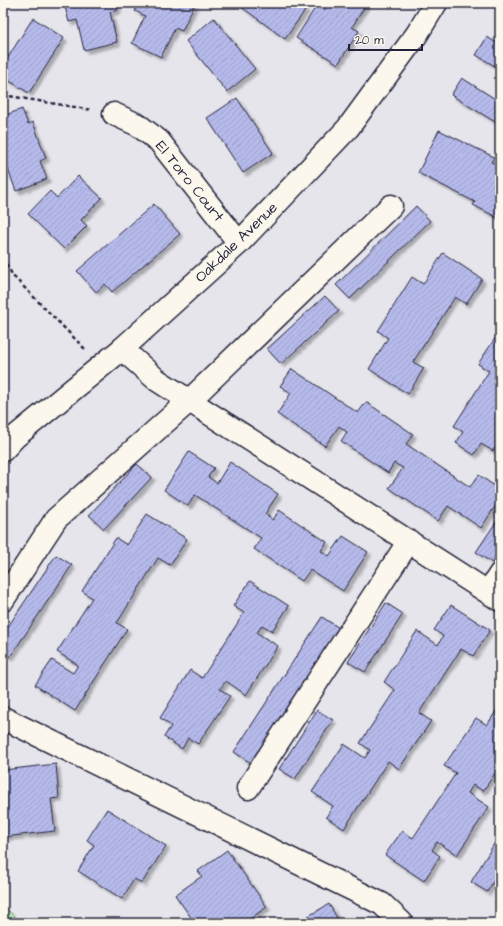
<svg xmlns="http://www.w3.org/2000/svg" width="503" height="926" font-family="'Architects Daughter',sans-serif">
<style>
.garden{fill:#b6edb0;stroke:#6c8876}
.building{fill:url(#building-hatch);stroke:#22223b;filter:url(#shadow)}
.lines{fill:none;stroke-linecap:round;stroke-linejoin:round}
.minor-casing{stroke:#22223b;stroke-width:25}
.path{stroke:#22223b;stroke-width:2.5;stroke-dasharray:4 3;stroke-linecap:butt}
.minor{stroke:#fbf7ec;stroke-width:22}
.labels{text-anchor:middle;stroke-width:3;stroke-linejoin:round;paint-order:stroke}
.street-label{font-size:15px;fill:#22223b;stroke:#fbf7ec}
</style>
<defs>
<pattern id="building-hatch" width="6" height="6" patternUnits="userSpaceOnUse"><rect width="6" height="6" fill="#b6baeb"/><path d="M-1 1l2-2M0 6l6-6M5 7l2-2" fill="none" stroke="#9ca0ca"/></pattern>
<filter id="shadow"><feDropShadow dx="3.5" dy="3.5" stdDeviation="1" flood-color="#0004"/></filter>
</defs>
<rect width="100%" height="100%" fill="#e6e5ec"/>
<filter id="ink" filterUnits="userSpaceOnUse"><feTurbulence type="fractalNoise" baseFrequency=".025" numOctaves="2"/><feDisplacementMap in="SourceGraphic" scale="8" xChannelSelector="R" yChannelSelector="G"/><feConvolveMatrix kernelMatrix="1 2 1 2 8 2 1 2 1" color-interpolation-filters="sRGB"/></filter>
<g filter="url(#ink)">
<path class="garden" d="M 3,906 L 22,923 L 3,923 Z"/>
<g class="building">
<path d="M 64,3 L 116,3 L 118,10 L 110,12 L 117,42 L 84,50 L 77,20 L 69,22 Z"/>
<path d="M 139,3 L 195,3 L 182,31 L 175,28 L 161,57 L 132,43 L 145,16 L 135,11 Z"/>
<path d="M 236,3 L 297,3 L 306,9 L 285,39 Z"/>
<path d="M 328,3 L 367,3 L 352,27 L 359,31 L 338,64 L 296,38 L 317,5 L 324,10 Z"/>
<path d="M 33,18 L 64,38 L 29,93 L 3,77 L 3,65 Z"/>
<path d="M 214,18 L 255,69 L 227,92 L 186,41 Z"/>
<path d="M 487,37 L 500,45 L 500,69 L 476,55 Z"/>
<path d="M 462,78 L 500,102 L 500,125 L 451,95 Z"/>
<path d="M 237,98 L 273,153 L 243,173 L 207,118 Z"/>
<path d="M 22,109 L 28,124 L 33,122 L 46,158 L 40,161 L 47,179 L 16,191 L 3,156 L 3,116 Z"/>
<path d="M 439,130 L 494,157 L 491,162 L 500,166 L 500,219 L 473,205 L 475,202 L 418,173 Z"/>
<path d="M 78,176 L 102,198 L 81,220 L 87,226 L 64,249 L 28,214 L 50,191 L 57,198 Z"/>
<path d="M 154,204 L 180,234 L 112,292 L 105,284 L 96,292 L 77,271 Z"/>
<path d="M 416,206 L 430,221 L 350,299 L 336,285 Z"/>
<path d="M 443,253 L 482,279 L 466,304 L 455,297 L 413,362 L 424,368 L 408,394 L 369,369 L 388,338 L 378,331 L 412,277 L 423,284 Z"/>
<path d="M 325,296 L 339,311 L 281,364 L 267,349 Z"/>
<path d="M 500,331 L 500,441 L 493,451 L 481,444 L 474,455 L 456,443 L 463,432 L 454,426 L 489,371 L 478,364 Z"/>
<path d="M 292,369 L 358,413 L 366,402 L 413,434 L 406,444 L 470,487 L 479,475 L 500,490 L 500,499 L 481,528 L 448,506 L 438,521 L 389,488 L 403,468 L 394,463 L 388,473 L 341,441 L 347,432 L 339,426 L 325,446 L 277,414 L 291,393 L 280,386 Z"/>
<path d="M 189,452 L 214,468 L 208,477 L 217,483 L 230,462 L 278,494 L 265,514 L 273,520 L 279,510 L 327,542 L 321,551 L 329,556 L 343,536 L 368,552 L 343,591 L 310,570 L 302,581 L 254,549 L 261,538 L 195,495 L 188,506 L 164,490 Z"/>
<path d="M 137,464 L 152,477 L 104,529 L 89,515 Z"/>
<path d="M 147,514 L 187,539 L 170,565 L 158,558 L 117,623 L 127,629 L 75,711 L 35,685 L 52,660 L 73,673 L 78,665 L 57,652 L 92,598 L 82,591 L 116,538 L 127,545 Z"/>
<path d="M 500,516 L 500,552 L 492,563 L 476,552 Z"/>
<path d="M 56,555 L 72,565 L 10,657 L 3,652 L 3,634 Z"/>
<path d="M 250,581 L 289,606 L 272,631 L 262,625 L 257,633 L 278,646 L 246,695 L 226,681 L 220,689 L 230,696 L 198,744 L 188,738 L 182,749 L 164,737 L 171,726 L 160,718 L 190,670 L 202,678 L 244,613 L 233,606 Z"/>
<path d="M 386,603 L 403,614 L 365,672 L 348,662 Z"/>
<path d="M 451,605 L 490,630 L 473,656 L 461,649 L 419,713 L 431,721 L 399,769 L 388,761 L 344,829 L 326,817 L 333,806 L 312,792 L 344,744 L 365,758 L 370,750 L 360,743 L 395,690 L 384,682 L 417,631 L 438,645 L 443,636 L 434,630 Z"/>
<path d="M 322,617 L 339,628 L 251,763 L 234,752 Z"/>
<path d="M 500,705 L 500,766 L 483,791 L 473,785 L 468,793 L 489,807 L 457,855 L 437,842 L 432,850 L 440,856 L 424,881 L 385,855 L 402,831 L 413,838 L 456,773 L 444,766 L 476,718 L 487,725 Z"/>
<path d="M 317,710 L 333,720 L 295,779 L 279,769 Z"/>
<path d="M 56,764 L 59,798 L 51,799 L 55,831 L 4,837 L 3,770 Z"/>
<path d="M 107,809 L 166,846 L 142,883 L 134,879 L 122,899 L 78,871 L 94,845 L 87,840 Z"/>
<path d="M 500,834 L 500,871 L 487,892 L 471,882 Z"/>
<path d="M 227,850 L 267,907 L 244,923 L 195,923 L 175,895 L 202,876 L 198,871 Z"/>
<path d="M 329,904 L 340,923 L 298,922 Z"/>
</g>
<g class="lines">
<defs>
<g id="minor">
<path d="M 114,114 L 138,125 L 159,141 L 239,243"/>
<path d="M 122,349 L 157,380 L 500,600"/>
<path d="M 3,450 L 15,437 L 122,349 L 239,243 L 348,128 L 417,34 L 436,3"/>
<path d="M 488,592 L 500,574"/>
<path d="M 3,600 L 56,519 L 189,401 L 391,206"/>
<path d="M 3,718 L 382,904 L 402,923"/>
<path d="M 248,788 L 409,541"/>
</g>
</defs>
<use href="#minor" class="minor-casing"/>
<g class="path">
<path d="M 3,95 L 92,110"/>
<path d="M 3,258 L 13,276 L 86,350"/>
</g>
<use href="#minor" class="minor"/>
</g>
</g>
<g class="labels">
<g class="street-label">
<text transform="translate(190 181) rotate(51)" y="5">El Toro Court</text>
<text transform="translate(236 242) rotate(-44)" y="5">Oakdale Avenue</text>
</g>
</g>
<rect width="503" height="926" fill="none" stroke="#fbf7ec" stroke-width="16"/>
<rect x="8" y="8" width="487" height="910" fill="none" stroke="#22223b" stroke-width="1.5" filter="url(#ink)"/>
<path d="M349 44v6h73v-6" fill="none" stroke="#22223b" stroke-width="2"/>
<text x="355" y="44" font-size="12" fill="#22223b" stroke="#fbf7ec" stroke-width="3" paint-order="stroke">20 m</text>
</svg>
